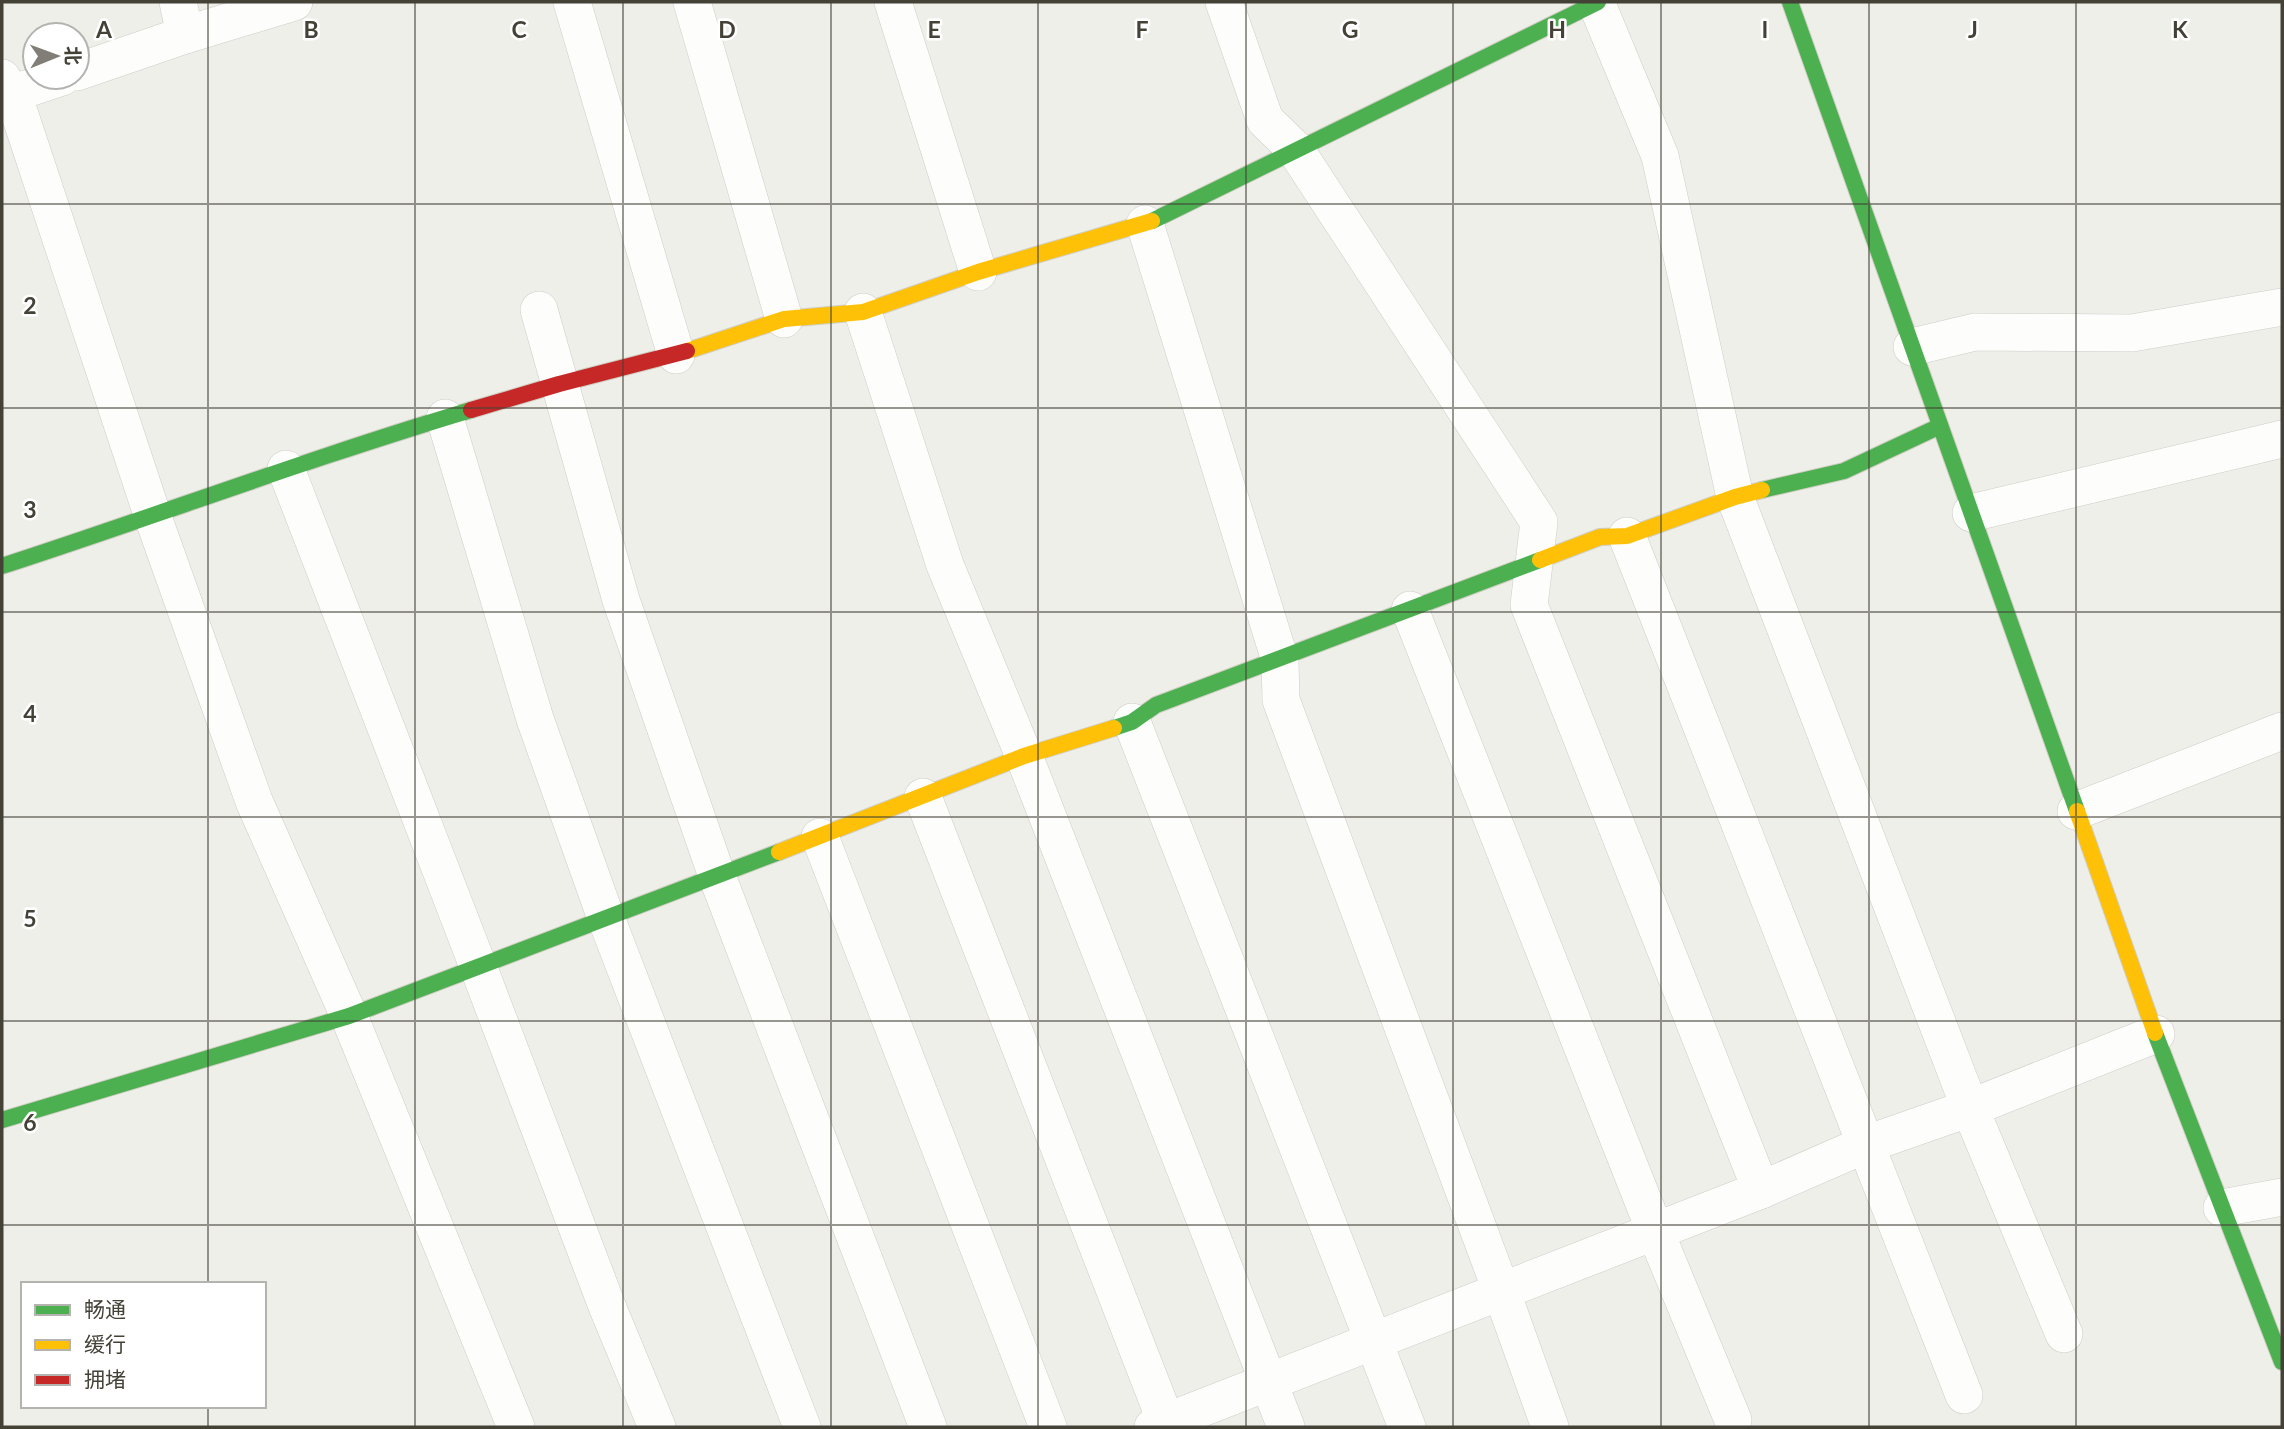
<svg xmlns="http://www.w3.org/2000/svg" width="2284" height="1429" font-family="Lato,'Noto Sans SC',sans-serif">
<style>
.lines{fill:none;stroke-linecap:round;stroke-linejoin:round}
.street-casing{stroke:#cdccc8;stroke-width:38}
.fast-casing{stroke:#cfcec3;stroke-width:18}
.slow-casing{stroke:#cfcec3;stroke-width:18}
.jam-casing{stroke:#cfcec3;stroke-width:18}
.street{stroke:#fdfdfc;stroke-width:37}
.fast{stroke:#4caf50;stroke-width:16}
.slow{stroke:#ffc107;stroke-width:16}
.jam{stroke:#c62828;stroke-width:16}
.grid{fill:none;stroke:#444137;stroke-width:2;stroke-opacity:0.55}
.grid-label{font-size:23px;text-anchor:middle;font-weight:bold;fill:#444137;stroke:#fff;stroke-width:5;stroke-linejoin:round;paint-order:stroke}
</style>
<rect width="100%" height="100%" fill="#efefea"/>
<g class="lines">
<defs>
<g id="street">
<path d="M 178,2 L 185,35"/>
<path d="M 572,2 L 676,355"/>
<path d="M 692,2 L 784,319"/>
<path d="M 893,2 L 978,272"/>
<path d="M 1224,2 L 1265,120 L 1295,149 L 1539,522 L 1529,605 L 1761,1190"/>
<path d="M 1596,2 L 1660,156 L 1735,497 L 1970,1108 L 2064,1334"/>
<path d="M 77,72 L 185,35 L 294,2"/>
<path d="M 2,78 L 13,94 L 153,517 L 254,801 L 349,1016 L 516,1427"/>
<path d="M 2,97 L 62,77"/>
<path d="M 1145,224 L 1280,660 L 1281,700 L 1501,1290 L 1550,1427"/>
<path d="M 539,310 L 621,600 L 717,876 L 928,1427"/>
<path d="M 863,312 L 945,565 L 1024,756 L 1286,1427"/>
<path d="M 1912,347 L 1975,332 L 2132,333 L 2282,307"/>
<path d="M 445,418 L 535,719 L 606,918 L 802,1427"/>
<path d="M 286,469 L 478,966 L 607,1306 L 657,1427"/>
<path d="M 1971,513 L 2282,439"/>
<path d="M 1627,536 L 1964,1395"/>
<path d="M 1410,610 L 1655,1231 L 1733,1420"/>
<path d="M 1132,722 L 1407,1427"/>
<path d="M 923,797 L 1168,1427"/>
<path d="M 2076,811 L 2282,731"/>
<path d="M 820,837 L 1048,1427"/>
<path d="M 2222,1208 L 2282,1197"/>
<path d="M 1153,1427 L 1761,1190 L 1864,1145 L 1970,1108 L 2156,1034"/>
</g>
<g id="fast">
<path d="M 1790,2 L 2077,811"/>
<path d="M 1152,221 L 1598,2"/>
<path d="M 1762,490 L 1844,471 L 1940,426"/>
<path d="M 2,566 C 159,515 313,457 471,410"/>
<path d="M 1114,728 L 1132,722 L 1156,705 L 1540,560"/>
<path d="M 2155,1033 L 2282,1362"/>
<path d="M 2,1120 L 349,1016 L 779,852"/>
</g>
<g id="slow">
<path d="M 687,351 L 784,319 L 863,312 L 978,272 L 1152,221"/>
<path d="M 1540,560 L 1600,537 L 1627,536 L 1735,497 L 1762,490"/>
<path d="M 2077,811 L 2155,1033"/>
<path d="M 779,852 L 1024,756 L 1114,728"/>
</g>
<path id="jam" d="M 471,410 L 559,384 L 687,351"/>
</defs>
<use href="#street" class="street-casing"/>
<use href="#fast" class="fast-casing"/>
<use href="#slow" class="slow-casing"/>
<use href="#jam" class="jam-casing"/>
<use href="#street" class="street"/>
<use href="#fast" class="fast"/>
<use href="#slow" class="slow"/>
<use href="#jam" class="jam"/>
</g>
<path class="grid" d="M 208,2 L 208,1284M 415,2 L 415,1427M 623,2 L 623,1427M 831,2 L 831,1427M 1038,2 L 1038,1427M 1246,2 L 1246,1427M 1453,2 L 1453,1427M 1661,2 L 1661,1427M 1869,2 L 1869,1427M 2076,2 L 2076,1427M 2,204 L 2282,204M 2,408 L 2282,408M 2,612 L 2282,612M 2,817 L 2282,817M 2,1021 L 2282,1021M 2,1225 L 2282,1225M 208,1406 L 208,1427"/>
<g class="grid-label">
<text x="104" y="38">A</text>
<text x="311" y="38">B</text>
<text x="519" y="38">C</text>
<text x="727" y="38">D</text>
<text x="934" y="38">E</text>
<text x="1142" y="38">F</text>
<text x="1350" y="38">G</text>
<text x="1557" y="38">H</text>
<text x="1765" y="38">I</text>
<text x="1973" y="38">J</text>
<text x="2180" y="38">K</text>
<text x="30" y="314">2</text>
<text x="30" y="518">3</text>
<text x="30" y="722">4</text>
<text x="30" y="927">5</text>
<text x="30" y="1131">6</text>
</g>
<rect width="2284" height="1429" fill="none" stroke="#444137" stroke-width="7"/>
<rect x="21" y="1282" width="245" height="126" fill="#ffffff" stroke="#b4b3af" stroke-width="2"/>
<rect x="35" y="1305" width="35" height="10" fill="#4caf50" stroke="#b4b3af" stroke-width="2"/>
<text x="84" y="1317" font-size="21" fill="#444137">畅通</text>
<rect x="35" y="1340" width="35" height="10" fill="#ffc107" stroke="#b4b3af" stroke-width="2"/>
<text x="84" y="1352" font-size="21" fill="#444137">缓行</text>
<rect x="35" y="1375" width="35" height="10" fill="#c62828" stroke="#b4b3af" stroke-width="2"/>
<text x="84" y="1387" font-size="21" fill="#444137">拥堵</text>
<g transform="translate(56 56) rotate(89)"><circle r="33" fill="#ffffff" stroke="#b4b3af" stroke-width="2"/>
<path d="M0-5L12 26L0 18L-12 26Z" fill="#807e76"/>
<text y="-10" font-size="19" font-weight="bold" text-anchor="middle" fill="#444137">北</text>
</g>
</svg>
